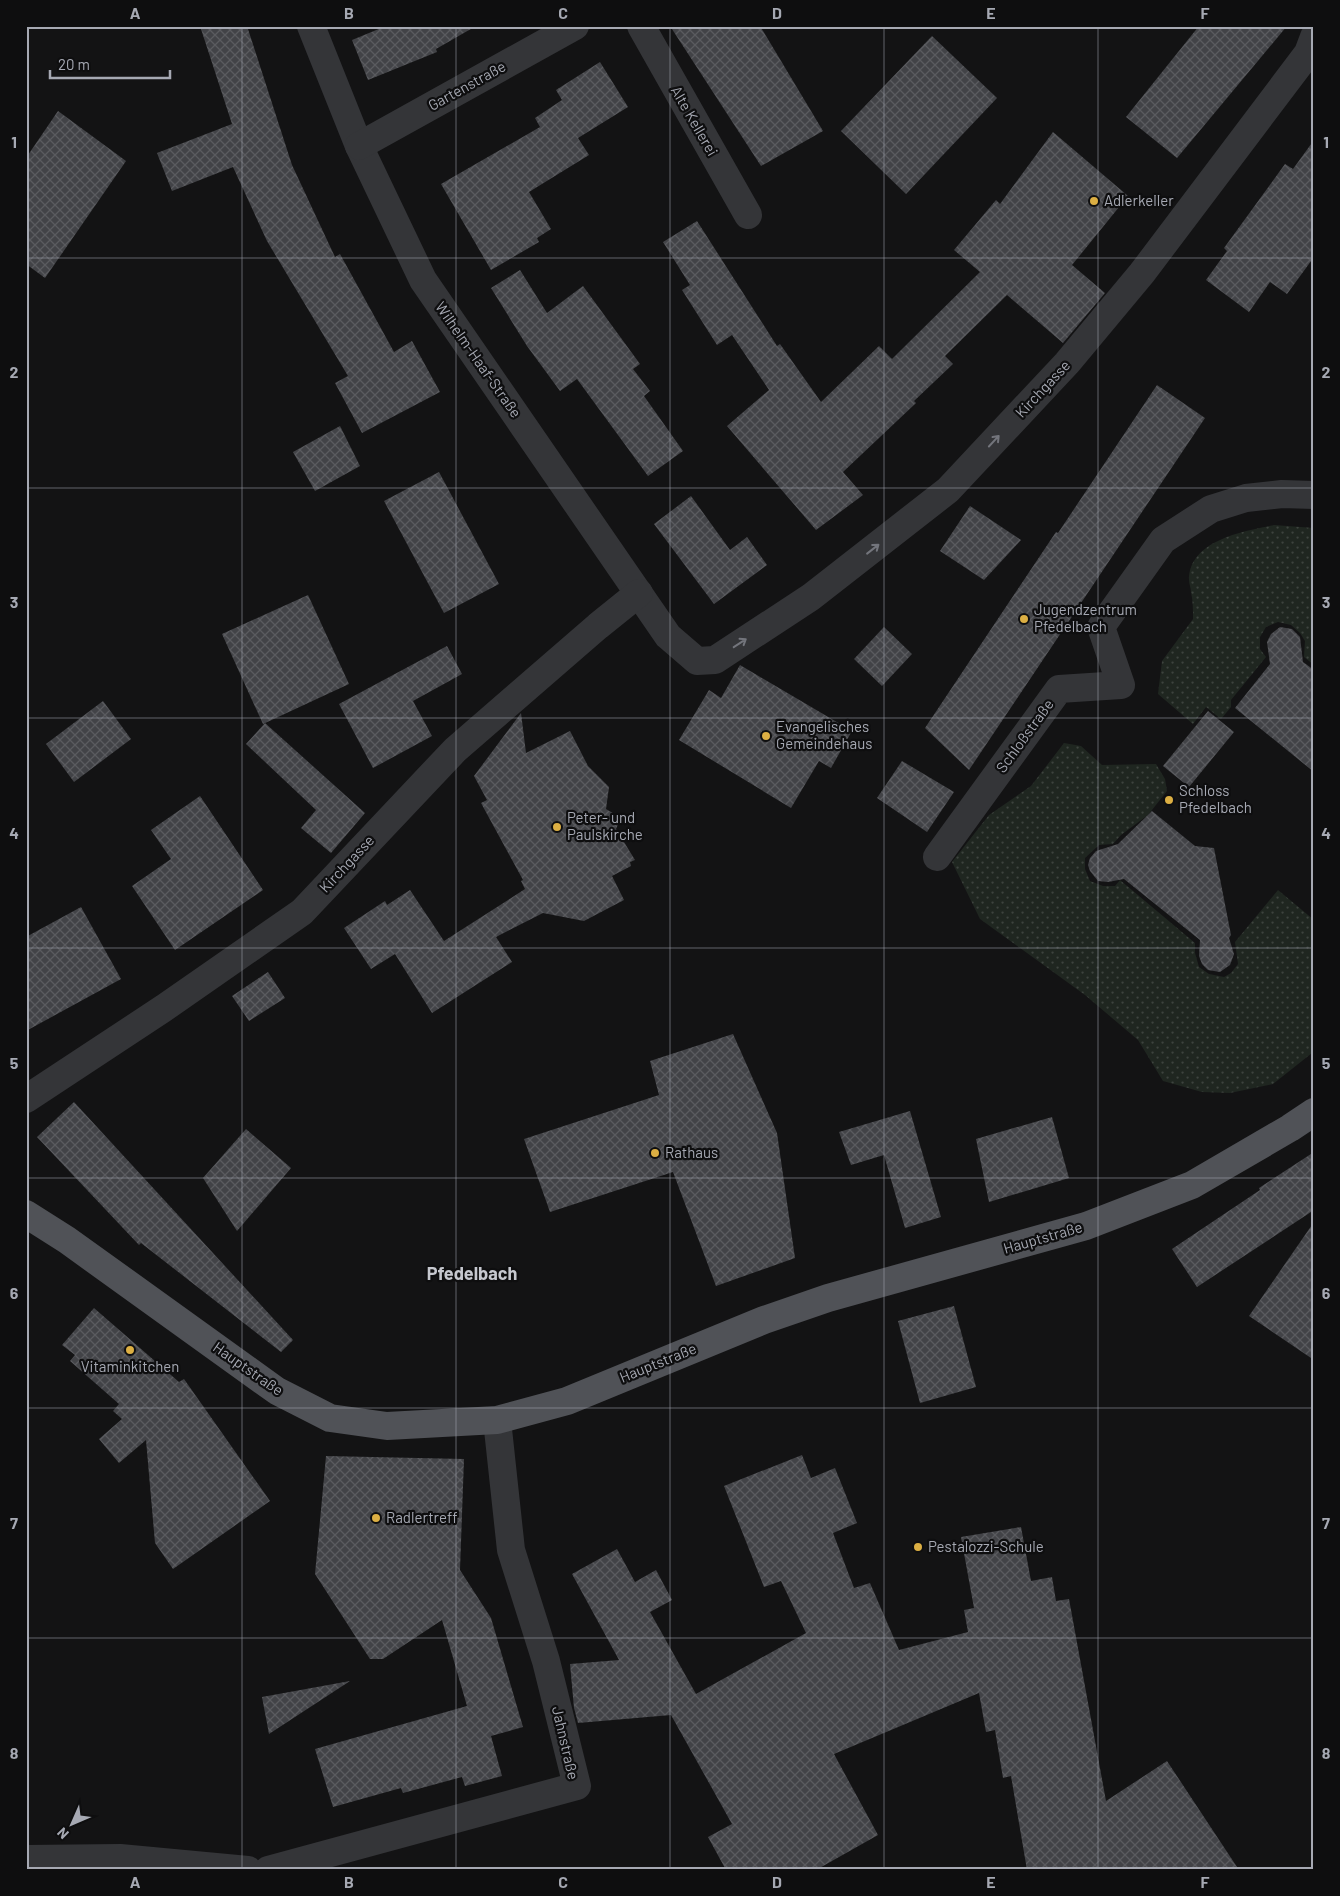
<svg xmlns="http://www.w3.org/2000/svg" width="1340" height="1896" font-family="Barlow,sans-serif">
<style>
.grass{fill:url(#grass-dots)}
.building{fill:url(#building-cross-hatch)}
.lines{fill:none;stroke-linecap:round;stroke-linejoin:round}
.minor{stroke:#343538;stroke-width:28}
.major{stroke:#505257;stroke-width:28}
.oneway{stroke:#73757c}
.grid{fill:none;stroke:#a6a9b3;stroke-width:1;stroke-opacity:0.55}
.poi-dot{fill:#dcaf43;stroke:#0e0e0f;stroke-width:2}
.labels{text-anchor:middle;stroke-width:4.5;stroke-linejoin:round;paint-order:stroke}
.street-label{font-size:15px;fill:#a6a9b3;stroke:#0e0e0f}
.poi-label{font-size:15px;fill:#a6a9b3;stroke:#0e0e0f;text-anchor:start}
.quarter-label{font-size:18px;font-weight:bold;fill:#c6c8cf;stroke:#0e0e0f}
.neatline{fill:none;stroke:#a6a9b3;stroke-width:2}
.grid-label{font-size:16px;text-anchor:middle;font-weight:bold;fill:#a6a9b3}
</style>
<defs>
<pattern id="grass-dots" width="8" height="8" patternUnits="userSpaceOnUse" patternTransform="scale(1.25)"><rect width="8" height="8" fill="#1f2620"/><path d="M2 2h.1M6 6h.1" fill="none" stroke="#3d433e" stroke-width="1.8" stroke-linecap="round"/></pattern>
<pattern id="building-cross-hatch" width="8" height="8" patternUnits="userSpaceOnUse" patternTransform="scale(1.25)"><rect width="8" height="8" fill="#424347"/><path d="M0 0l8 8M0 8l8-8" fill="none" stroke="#5a5b5f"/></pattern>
</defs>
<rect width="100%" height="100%" fill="#131314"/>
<g class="grass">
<path d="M 1274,525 L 1314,528 L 1314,665 L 1304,657 L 1305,641 L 1300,633 L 1291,625 L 1278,622 L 1266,627 L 1260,637 L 1260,649 L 1266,657 L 1231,700 L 1231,707 L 1221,719 L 1206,707 L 1193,724 L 1158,694 L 1162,661 L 1193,619 C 1193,610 1193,601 1191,592 C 1191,588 1189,584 1189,580 C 1189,540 1244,531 1274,525 Z"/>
<path d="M 1064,743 L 1081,746 L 1102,765 L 1156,764 L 1165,779 L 1167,791 L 1148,815 L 1121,835 L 1113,844 L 1099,845 L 1085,858 L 1085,869 L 1090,881 L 1103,886 L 1115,886 L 1120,880 L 1195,943 L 1195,953 L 1199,967 L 1209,974 L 1224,977 L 1231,973 L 1238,964 L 1235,942 L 1278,890 L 1314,920 L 1314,1044 L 1312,1053 L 1273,1084 L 1230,1093 L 1202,1092 L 1163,1081 L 1138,1040 L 1085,995 L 980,919 L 952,862 L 989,815 L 1031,786 Z"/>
</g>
<g class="building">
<path d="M 200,26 L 247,26 L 292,165 L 335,257 L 340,254 L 394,352 L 412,341 L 440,392 L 362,433 L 335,383 L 348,376 L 267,241 L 233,167 L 172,191 L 157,153 L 232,124 Z"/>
<path d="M 386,26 L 476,26 L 436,49 L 437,52 L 368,80 L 352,40 Z"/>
<path d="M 670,26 L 760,26 L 823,131 L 761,166 Z"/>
<path d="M 1199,26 L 1287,26 L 1177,158 L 1126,117 Z"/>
<path d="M 932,36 L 997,98 L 906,194 L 841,131 Z"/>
<path d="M 600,62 L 628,107 L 578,138 L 589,155 L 529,192 L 551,229 L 537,238 L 539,242 L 491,270 L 441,184 L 540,127 L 535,118 L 562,100 L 556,90 Z"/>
<path d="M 58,111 L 126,161 L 45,278 L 26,264 L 26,158 Z"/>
<path d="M 1053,132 L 1128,196 L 1072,265 L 1105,293 L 1063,343 L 1007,295 L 945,356 L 953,364 L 914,401 L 916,403 L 843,472 L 863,495 L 816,530 L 727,426 L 769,390 L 732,335 L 717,345 L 682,290 L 690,285 L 663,242 L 697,221 L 777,346 L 780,344 L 821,402 L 879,346 L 892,359 L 980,272 L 954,250 L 996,200 L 1000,204 Z"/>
<path d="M 1314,140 L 1314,257 L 1287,294 L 1270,282 L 1249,312 L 1206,280 L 1227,251 L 1224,248 L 1285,164 L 1293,169 Z"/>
<path d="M 520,270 L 547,313 L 583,286 L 640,364 L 633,369 L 650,391 L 644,396 L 683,451 L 648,476 L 577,379 L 560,391 L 527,346 L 491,288 Z"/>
<path d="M 1157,385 L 1205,418 L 969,770 L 925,728 L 1056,532 L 1058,533 Z"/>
<path d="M 340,426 L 360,466 L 315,491 L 293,452 Z"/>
<path d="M 439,472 L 499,584 L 444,613 L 384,501 Z"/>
<path d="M 691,496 L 730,550 L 747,537 L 767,565 L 714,604 L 654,524 Z"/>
<path d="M 970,506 L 1021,540 L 984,580 L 940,551 Z"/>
<path d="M 308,595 L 349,684 L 263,724 L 222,634 Z"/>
<path d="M 884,627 L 912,654 L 882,686 L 854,659 Z"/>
<path d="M 1280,627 L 1292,629 L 1300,637 L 1303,662 L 1314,670 L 1314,772 L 1235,708 L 1270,664 L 1267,642 L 1271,634 Z"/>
<path d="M 447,646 L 462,674 L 413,701 L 432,736 L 373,768 L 339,704 Z"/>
<path d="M 740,665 L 852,731 L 831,768 L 819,761 L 791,808 L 679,740 L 709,690 L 721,698 Z"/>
<path d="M 103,701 L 131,739 L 74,782 L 46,744 Z"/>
<path d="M 1208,711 L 1234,732 L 1189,787 L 1163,766 Z"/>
<path d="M 521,713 L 526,753 L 570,731 L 588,766 L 609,787 L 606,809 L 621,818 L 616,829 L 635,860 L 630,862 L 631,866 L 612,876 L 624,900 L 584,921 L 543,913 L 496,937 L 512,962 L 432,1013 L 395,954 L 371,969 L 344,928 L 385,901 L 387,905 L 410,890 L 444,941 L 525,889 L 521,881 L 523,880 L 481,803 L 487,800 L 474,776 Z"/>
<path d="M 265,723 L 365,813 L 331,853 L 301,828 L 316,810 L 246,744 Z"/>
<path d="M 902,761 L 954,792 L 927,832 L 877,798 Z"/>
<path d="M 200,796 L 263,890 L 175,950 L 132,886 L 171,859 L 151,830 Z"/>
<path d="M 1152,811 L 1195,846 L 1214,848 L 1231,935 L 1229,938 L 1234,954 L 1230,965 L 1220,972 L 1208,970 L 1202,964 L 1199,956 L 1200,940 L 1124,879 L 1108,882 L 1098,881 L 1090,871 L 1088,865 L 1090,858 L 1096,851 L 1118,844 Z"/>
<path d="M 81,907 L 121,979 L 26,1031 L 26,937 Z"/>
<path d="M 268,972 L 285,998 L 249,1021 L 232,996 Z"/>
<path d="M 733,1034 L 777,1133 L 795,1258 L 716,1286 L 673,1172 L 550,1212 L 524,1139 L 659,1095 L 650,1061 Z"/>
<path d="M 74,1102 L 293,1340 L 281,1352 L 141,1243 L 139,1245 L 37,1137 Z"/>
<path d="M 910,1111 L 941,1217 L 905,1228 L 884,1155 L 851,1165 L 839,1132 Z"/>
<path d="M 1052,1117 L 1069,1178 L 989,1202 L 976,1139 Z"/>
<path d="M 246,1129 L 291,1168 L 237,1231 L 203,1178 Z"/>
<path d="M 1314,1152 L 1314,1210 L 1197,1287 L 1172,1249 L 1260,1190 L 1259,1188 Z"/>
<path d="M 1314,1222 L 1314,1360 L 1249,1316 Z"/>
<path d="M 954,1306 L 976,1387 L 920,1403 L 898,1321 Z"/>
<path d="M 94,1308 L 179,1382 L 184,1379 L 270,1501 L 173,1569 L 155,1543 L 146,1440 L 119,1463 L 99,1439 L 122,1419 L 113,1411 L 119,1404 L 70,1361 L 75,1355 L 62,1345 Z"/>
<path d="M 802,1455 L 811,1478 L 835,1468 L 857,1523 L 833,1533 L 854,1588 L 870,1583 L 899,1650 L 968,1632 L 964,1610 L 974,1608 L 961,1537 L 1021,1527 L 1031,1581 L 1052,1577 L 1056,1601 L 1069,1599 L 1106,1801 L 1167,1761 L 1239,1870 L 1027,1870 L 1011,1776 L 1003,1778 L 995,1730 L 986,1732 L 979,1693 L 834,1754 L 878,1835 L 816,1870 L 726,1870 L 708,1837 L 732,1824 L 671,1715 L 578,1723 L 574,1708 L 570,1664 L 619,1660 L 572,1574 L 617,1549 L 635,1582 L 656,1570 L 672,1600 L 650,1612 L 696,1694 L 806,1633 L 781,1581 L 764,1587 L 724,1486 Z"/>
<path d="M 326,1456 L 464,1459 L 460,1570 L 491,1618 L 523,1727 L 491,1736 L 502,1776 L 465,1786 L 462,1777 L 403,1793 L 401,1788 L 333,1807 L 315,1749 L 467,1706 L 442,1620 L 383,1659 L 370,1659 L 315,1574 Z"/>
<path d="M 350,1681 L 269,1734 L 262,1697 Z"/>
</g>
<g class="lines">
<g class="minor">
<path d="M 311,26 L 359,146 L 423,280 L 668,636 L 697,661 L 715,660 L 811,597 L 948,490 L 1067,363 L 1142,273 L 1308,53 L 1314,37"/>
<path d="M 641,26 L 748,215"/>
<path d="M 359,146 L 575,26"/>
<path d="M 937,857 L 1059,689 L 1121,685 L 1101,627 L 1163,540 L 1211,509 L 1246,498 L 1282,494 L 1314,495"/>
<path d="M 26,1099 L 164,1008 L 302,912 L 455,750 L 598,626 L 639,593"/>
<path d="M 26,1859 L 120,1858 L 248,1870"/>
<path d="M 268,1870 L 577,1786 L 546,1661 L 511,1550 L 497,1420"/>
</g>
<path class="major" d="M 26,1214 L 67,1240 L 277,1391 L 330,1418 L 387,1426 L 497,1420 L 567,1401 L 764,1320 L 828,1298 L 1086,1226 L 1192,1185 L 1290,1128 L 1314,1112"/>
</g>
<defs><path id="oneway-shaft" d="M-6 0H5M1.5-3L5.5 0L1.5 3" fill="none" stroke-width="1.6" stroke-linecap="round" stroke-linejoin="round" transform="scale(1.25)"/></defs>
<g class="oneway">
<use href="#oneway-shaft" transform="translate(994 441) rotate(-47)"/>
<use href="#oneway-shaft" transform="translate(873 549) rotate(-38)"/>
<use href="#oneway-shaft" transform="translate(740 643) rotate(-33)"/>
</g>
<path class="grid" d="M 242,26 L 242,1870M 456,26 L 456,1870M 670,26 L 670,1870M 884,26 L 884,1870M 1098,26 L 1098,1870M 26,258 L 1314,258M 26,488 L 1314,488M 26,718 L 1314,718M 26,948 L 1314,948M 26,1178 L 1314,1178M 26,1408 L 1314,1408M 26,1638 L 1314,1638"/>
<g class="poi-dot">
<circle cx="1094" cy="201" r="5"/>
<circle cx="1024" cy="619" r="5"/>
<circle cx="766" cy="736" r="5"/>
<circle cx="1169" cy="800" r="5"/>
<circle cx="557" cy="827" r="5"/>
<circle cx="655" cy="1153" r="5"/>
<circle cx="130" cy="1350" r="5"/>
<circle cx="376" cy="1518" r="5"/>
<circle cx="918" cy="1547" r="5"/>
</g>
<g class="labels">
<g class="street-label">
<text transform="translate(467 86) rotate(-29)" y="5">Gartenstraße</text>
<text transform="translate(694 121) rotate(60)" y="5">Alte Kellerei</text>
<text transform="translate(478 360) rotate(55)" y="5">Wilhelm-Haaf-Straße</text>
<text transform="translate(1043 389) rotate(-47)" y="5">Kirchgasse</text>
<text transform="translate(1025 736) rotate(-54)" y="5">Schloßstraße</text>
<text transform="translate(347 864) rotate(-47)" y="5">Kirchgasse</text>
<text transform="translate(1043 1238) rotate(-16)" y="5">Hauptstraße</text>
<text transform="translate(658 1363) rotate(-22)" y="5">Hauptstraße</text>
<text transform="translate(248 1369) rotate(35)" y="5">Hauptstraße</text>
<text transform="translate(565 1743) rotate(77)" y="5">Jahnstraße</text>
</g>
<g class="poi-label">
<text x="1104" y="206">Adlerkeller</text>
<text x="1034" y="615">Jugendzentrum<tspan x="1034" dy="17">Pfedelbach</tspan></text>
<text x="776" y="732">Evangelisches<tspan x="776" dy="17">Gemeindehaus</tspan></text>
<text x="1179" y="796">Schloss<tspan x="1179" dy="17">Pfedelbach</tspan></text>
<text x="567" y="823">Peter- und<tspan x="567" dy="17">Paulskirche</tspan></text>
<text x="665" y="1158">Rathaus</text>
<text x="130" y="1372" text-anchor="middle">Vitaminkitchen</text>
<text x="386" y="1523">Radlertreff</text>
<text x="928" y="1552">Pestalozzi-Schule</text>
</g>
<g class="quarter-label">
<text x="472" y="1280">Pfedelbach</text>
</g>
</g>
<rect width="1340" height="1896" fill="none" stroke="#0e0e0f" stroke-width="55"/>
<g transform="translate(72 1824) rotate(225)" stroke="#0e0e0f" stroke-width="4" paint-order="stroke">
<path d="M0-4L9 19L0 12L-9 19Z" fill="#a6a9b3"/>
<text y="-8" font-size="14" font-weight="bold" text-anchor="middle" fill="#a6a9b3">N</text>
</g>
<path d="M50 70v8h120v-8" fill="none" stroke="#a6a9b3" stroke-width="2.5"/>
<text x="58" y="70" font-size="15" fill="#a6a9b3" stroke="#0e0e0f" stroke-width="4" paint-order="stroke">20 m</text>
<rect x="28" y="28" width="1284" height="1840" class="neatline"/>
<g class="grid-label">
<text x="135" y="19">A</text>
<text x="349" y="19">B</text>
<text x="563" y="19">C</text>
<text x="777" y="19">D</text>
<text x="991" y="19">E</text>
<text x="1205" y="19">F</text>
<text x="14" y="148">1</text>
<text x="1326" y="148">1</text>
<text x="14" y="378">2</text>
<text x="1326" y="378">2</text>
<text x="14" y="608">3</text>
<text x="1326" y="608">3</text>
<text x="14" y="839">4</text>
<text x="1326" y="839">4</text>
<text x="14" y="1069">5</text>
<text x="1326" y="1069">5</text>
<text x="14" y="1299">6</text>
<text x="1326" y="1299">6</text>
<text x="14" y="1529">7</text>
<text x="1326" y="1529">7</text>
<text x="14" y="1759">8</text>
<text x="1326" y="1759">8</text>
<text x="135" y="1888">A</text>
<text x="349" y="1888">B</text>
<text x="563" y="1888">C</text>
<text x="777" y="1888">D</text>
<text x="991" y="1888">E</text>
<text x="1205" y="1888">F</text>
</g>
</svg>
